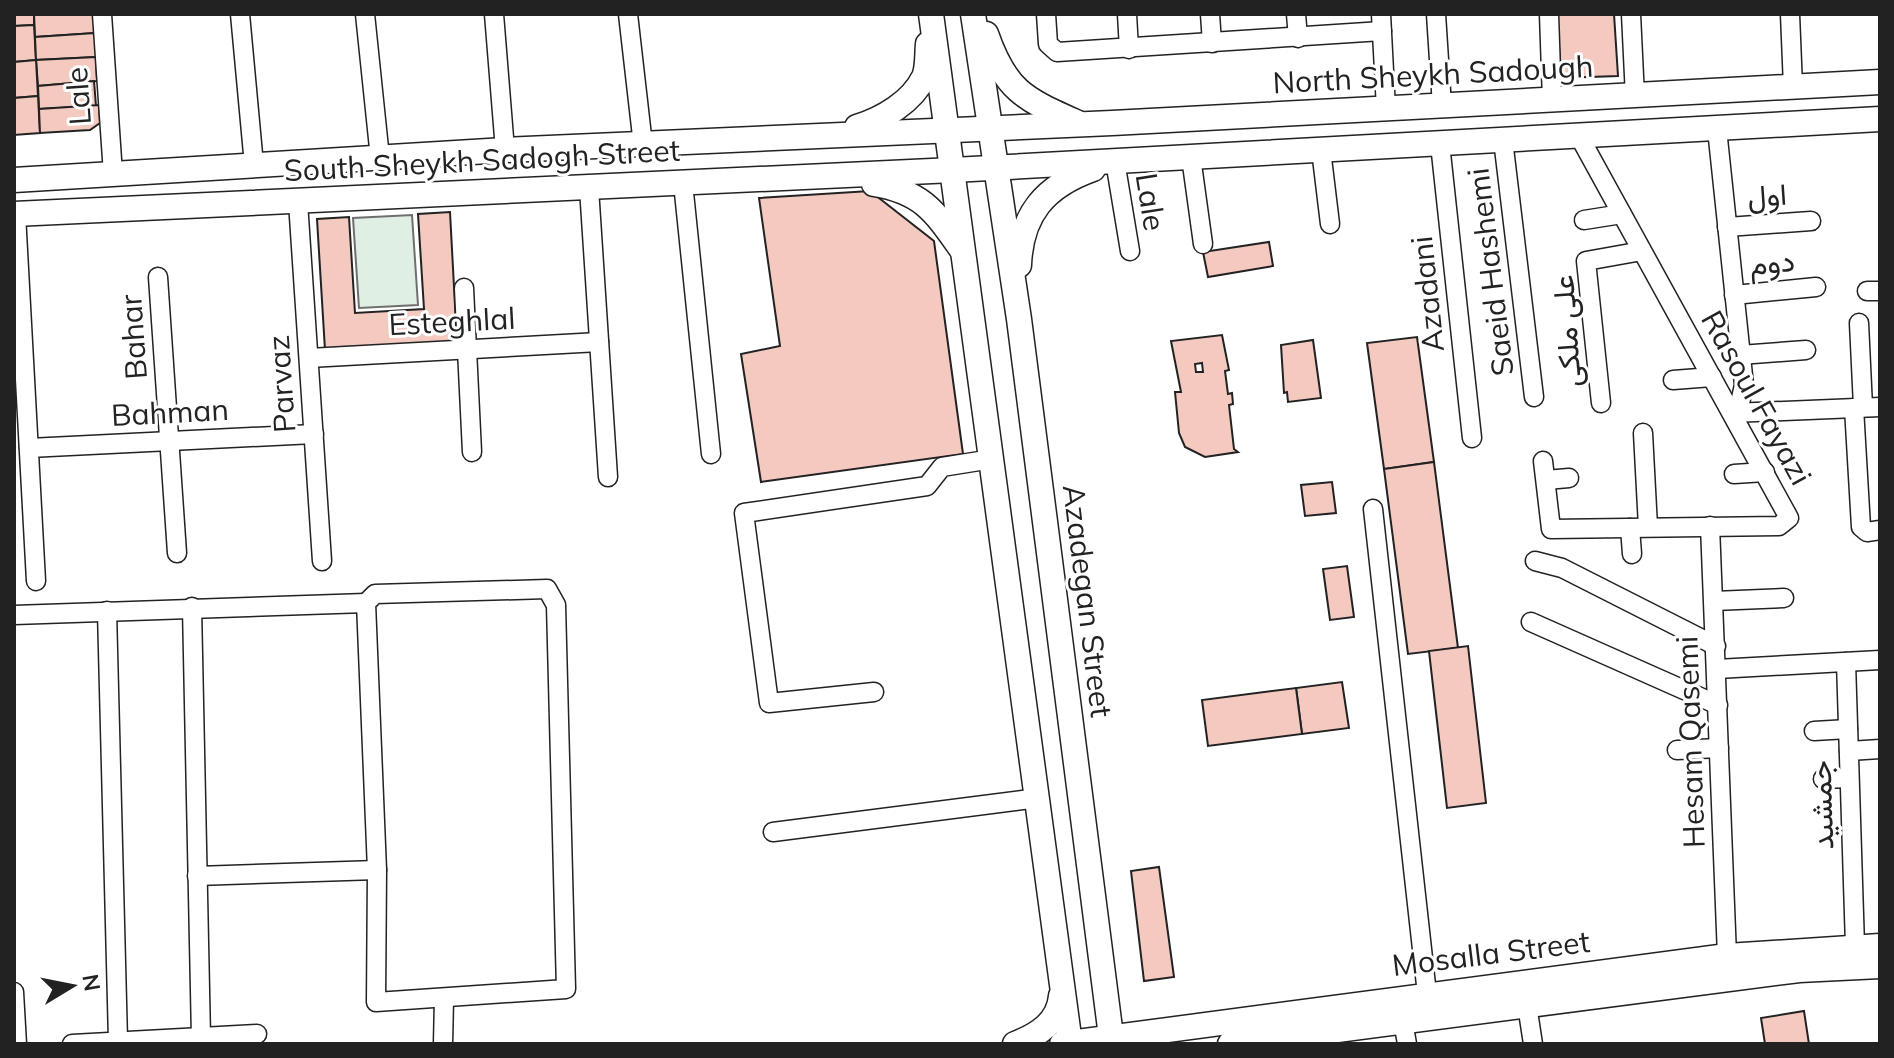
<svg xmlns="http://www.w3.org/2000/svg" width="1894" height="1058" font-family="Mulish,Vazirmatn,sans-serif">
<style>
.green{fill:#e0efe3;stroke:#6f6f6f;stroke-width:2}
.building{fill:#f3c9c0;stroke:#222;stroke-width:2;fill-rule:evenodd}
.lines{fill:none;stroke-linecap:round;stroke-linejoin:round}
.minor-casing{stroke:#222;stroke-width:21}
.major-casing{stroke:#222;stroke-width:27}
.minor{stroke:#fff;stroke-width:18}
.major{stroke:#fff;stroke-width:24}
.labels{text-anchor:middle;stroke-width:6;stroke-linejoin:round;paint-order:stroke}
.street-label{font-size:30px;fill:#222;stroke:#fff}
</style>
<rect width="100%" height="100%" fill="#fff"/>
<path class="green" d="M 412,215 L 418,305 L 359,308 L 353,218 Z"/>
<g class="building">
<path d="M 14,14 L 34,14 L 34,25 L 14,26 Z"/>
<path d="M 34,14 L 94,14 L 95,33 L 35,37 Z"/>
<path d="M 1557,14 L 1614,14 L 1618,76 L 1561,78 Z"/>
<path d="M 34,25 L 36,60 L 14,62 L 14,26 Z"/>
<path d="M 95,33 L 96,57 L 36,60 L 35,37 Z"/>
<path d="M 96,57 L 97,81 L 38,86 L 36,60 Z"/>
<path d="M 36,60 L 38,96 L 14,98 L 14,62 Z"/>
<path d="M 94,81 L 96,106 L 39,109 L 38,86 Z"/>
<path d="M 38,96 L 40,133 L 14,135 L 14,98 Z"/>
<path d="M 99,105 L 100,123 L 90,130 L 40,133 L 39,109 Z"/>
<path d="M 870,191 L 934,241 L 963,454 L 761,482 L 741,354 L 780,346 L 759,198 Z"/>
<path d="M 450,212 L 457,343 L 325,350 L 317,219 L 349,217 L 355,313 L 424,309 L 418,214 Z"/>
<path d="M 1269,242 L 1273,266 L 1208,277 L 1203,252 Z"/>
<path d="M 1222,335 L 1229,370 L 1225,371 L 1228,394 L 1232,393 L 1233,404 L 1229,405 L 1234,449 L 1238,452 L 1205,457 L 1185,447 L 1179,433 L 1175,392 L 1181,392 L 1171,341 ZM 1202,363 L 1203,372 L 1196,372 L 1195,364 Z"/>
<path d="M 1417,337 L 1434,462 L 1384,469 L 1367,343 Z"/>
<path d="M 1313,340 L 1321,398 L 1288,402 L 1287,392 L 1284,393 L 1281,345 Z"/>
<path d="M 1434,462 L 1458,648 L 1408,654 L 1384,469 Z"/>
<path d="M 1332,482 L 1336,513 L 1305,516 L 1301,485 Z"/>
<path d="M 1347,566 L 1354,617 L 1330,620 L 1323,569 Z"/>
<path d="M 1468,646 L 1486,803 L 1447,808 L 1429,651 Z"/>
<path d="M 1342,682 L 1349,728 L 1302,734 L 1296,688 Z"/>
<path d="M 1296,688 L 1302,734 L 1208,746 L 1202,700 Z"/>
<path d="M 1159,867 L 1174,977 L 1144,981 L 1131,871 Z"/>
<path d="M 1804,1011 L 1809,1044 L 1765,1044 L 1761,1018 Z"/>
</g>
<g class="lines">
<defs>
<g id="minor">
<path d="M 102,14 L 113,174"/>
<path d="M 240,14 L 254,165"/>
<path d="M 365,14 L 380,158"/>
<path d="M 494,14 L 505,150"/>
<path d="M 628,14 L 643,145"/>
<path d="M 1046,14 L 1048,44 L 1057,52 L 1382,31"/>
<path d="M 1127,14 L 1129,49"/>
<path d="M 1210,14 L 1212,43"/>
<path d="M 1296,14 L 1298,38"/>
<path d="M 1381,14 L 1386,109"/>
<path d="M 1436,14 L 1442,106"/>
<path d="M 1549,14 L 1552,101"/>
<path d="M 1631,14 L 1635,97"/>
<path d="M 1790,14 L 1793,87"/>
<path d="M 1717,129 L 1744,385 L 1740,403 L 1732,413"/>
<path d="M 1503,140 L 1534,397"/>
<path d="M 1440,144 L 1472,438"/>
<path d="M 1321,150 L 1330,224"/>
<path d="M 1191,157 L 1203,244"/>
<path d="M 1115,161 L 1130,251"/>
<path d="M 683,183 L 711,454"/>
<path d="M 589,188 L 608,477"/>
<path d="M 298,202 L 322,561"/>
<path d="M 16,214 L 36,581"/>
<path d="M 1584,220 L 1622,214"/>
<path d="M 1727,227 L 1811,221"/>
<path d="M 158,277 L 177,553"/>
<path d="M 464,288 L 472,452"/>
<path d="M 1867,291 L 1880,291"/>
<path d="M 1734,295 L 1816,287"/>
<path d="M 1859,323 L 1863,407"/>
<path d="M 1740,355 L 1806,350"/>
<path d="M 309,358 L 599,342"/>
<path d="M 1673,380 L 1712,377"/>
<path d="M 1601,403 L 1586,261 L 1642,251"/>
<path d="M 1854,408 L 1861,527 L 1867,532 L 1880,530"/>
<path d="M 1732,413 L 1880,407"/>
<path d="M 1643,433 L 1648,527"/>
<path d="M 29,448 L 314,434"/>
<path d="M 1543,461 L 1551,529 L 1779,526 L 1789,518 L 1579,136"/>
<path d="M 1734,474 L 1765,472"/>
<path d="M 1546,480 L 1569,478"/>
<path d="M 1373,509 L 1427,994"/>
<path d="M 1710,526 L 1727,956"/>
<path d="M 1630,528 L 1632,554"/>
<path d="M 1535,561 L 1562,568 L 1716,646"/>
<path d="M 547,589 L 556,605 L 566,989 L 376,1002 L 377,870 L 366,603 L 375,594 Z"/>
<path d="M 1714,601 L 1784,598"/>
<path d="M 192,607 L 201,1038"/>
<path d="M 107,611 L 118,1041"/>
<path d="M 14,615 L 366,603"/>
<path d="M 1531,622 L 1718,705"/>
<path d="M 1846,662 L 1855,946"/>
<path d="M 1717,669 L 1880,660"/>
<path d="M 874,692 L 769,703 L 744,513 L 927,486 L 942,467 L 992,459"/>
<path d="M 1814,731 L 1848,729"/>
<path d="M 1677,750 L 1719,748"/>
<path d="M 1849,751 L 1880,749"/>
<path d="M 1823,779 L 1849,778"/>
<path d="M 773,832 L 1038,798"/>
<path d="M 197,876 L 377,870"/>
<path d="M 14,992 L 17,1044"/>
<path d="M 1527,1005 L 1533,1044"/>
<path d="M 1403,1021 L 1407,1044"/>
<path d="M 72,1044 L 257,1034"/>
<path d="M 443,1044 L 444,999"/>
</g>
<g id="major">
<path d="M 931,14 L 1070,1044"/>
<path d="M 973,14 L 1019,319 L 1112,1044"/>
<path d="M 986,34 C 1006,92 1025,99 1078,123"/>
<path d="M 857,127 C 883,119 912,102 924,77 C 928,68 927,54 928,44"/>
<path d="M 14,180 L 505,150 L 1112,123 L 1880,82"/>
<path d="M 874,184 C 923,192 935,212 962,250"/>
<path d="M 14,214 L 953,170 L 1880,119"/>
<path d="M 1019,265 C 1021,214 1045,186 1093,169"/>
<path d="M 1015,1044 C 1038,1035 1059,1022 1061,996"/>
<path d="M 1062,1044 L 1727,956 L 1880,946"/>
<path d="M 1230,1044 L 1799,970 L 1880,966"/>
</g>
</defs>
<use href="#minor" class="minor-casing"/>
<use href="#major" class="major-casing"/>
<use href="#minor" class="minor"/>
<use href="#major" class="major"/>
</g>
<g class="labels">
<g class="street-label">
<text transform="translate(1433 75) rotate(-3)" y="10">North Sheykh Sadough</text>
<text transform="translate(79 96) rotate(-94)" y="10">Lale</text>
<text transform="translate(482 161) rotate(-3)" y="10">South Sheykh Sadogh Street</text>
<text transform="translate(1767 196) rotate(-4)" y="10">اول</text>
<text transform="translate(1150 202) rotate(81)" y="10">Lale</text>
<text transform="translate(1772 263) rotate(-5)" y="10">دوم</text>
<text transform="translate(1491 272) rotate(-97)" y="10">Saeid Hashemi</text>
<text transform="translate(1428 294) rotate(-96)" y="10">Azadani</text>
<text transform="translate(452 322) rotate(-3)" y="10">Esteghlal</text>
<text transform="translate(1567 331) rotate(-94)" y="10">علی ملکی</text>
<text transform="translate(134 337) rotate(-94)" y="10">Bahar</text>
<text transform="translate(282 384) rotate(-94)" y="10">Parvaz</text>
<text transform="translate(1756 398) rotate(61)" y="10">Rasoul Fayazi</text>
<text transform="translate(170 413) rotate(-3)" y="10">Bahman</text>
<text transform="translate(1087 601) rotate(83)" y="10">Azadegan Street</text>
<text transform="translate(1691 742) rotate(-92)" y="10">Hesam Qasemi</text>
<text transform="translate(1822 805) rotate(-92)" y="10">جمشید</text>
<text transform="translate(1491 954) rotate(-7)" y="10">Mosalla Street</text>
</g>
</g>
<rect width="1894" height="1058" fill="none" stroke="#222222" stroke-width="32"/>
<g transform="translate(72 986) rotate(80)" stroke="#ffffff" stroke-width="6" paint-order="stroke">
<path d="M0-6L14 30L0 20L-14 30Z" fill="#222222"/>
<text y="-12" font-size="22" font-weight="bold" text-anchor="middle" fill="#222222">N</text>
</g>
</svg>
